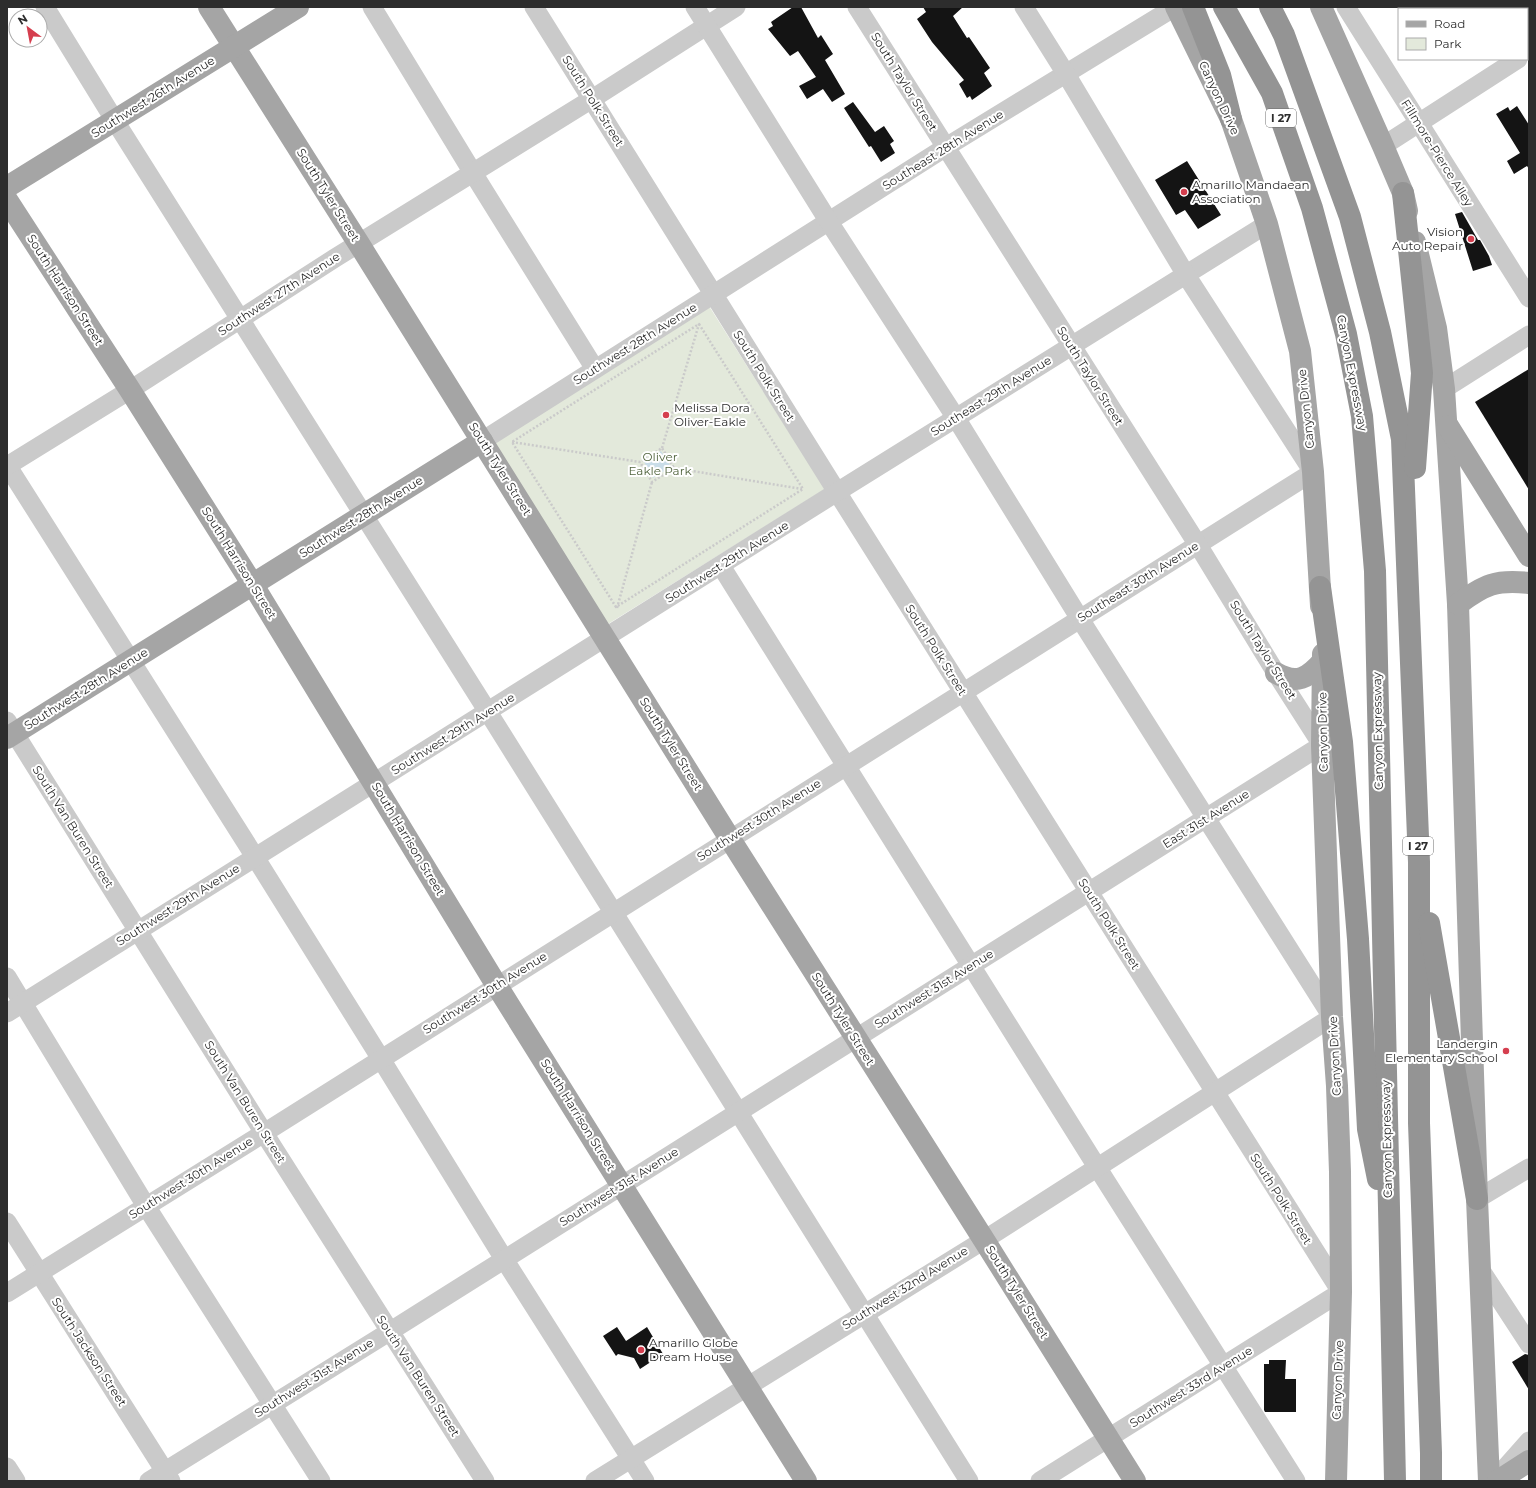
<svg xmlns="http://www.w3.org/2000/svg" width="1536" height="1488" font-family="Montserrat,sans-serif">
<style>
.green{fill:#e3e9db}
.water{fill:#c9dde8}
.building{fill:#141414}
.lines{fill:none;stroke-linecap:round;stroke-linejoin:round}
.path{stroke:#cacaca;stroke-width:2.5;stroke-dasharray:2 2;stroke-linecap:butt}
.minor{stroke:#cacaca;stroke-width:19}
.major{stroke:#a5a5a5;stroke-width:22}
.highway{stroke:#949494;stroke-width:22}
.poi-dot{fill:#d53e4e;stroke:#fff;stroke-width:1.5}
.labels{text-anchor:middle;stroke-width:4;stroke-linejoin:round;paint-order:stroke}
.shield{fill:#fff;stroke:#6c6c6c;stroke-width:1}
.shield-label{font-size:11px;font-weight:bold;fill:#2d2d2d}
.street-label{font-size:12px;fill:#2d2d2d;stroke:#fff}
.poi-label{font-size:12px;fill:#2d2d2d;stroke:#fff;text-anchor:start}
.park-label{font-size:12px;fill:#51643e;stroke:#fff}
</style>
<rect width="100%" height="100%" fill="#fff"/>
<path class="green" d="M 709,306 L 825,489 L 608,624 L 493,442 Z"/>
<path class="water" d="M 661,451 L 671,467 L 653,478 L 644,462 Z"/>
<g class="building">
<path d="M 793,7 L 801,7 L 818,38 L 821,35 L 833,54 L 825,60 L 845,94 L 832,102 L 823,89 L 807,99 L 799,86 L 816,77 L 798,51 L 790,56 L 768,29 L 773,26 L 771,22 Z"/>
<path d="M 923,7 L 963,7 L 953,16 L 967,38 L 969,37 L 990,68 L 984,73 L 992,86 L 972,100 L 970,96 L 967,98 L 959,84 L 964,80 L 932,42 L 917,19 L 926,12 Z"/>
<path d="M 853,102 L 875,132 L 884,126 L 894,141 L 890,144 L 895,153 L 881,162 L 871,146 L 869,147 L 844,108 Z"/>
<path d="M 1517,106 L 1529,125 L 1529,169 L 1527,166 L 1514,174 L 1507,161 L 1520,153 L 1496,114 L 1508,107 L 1510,111 Z"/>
<path d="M 1187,161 L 1221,215 L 1198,229 L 1185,210 L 1176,215 L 1155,180 Z"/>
<path d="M 1462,212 L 1478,240 L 1480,240 L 1489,256 L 1492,265 L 1473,271 L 1455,214 Z"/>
<path d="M 1529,369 L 1529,490 L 1475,402 Z"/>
<path d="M 617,1327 L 626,1341 L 647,1327 L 663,1354 L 640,1369 L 634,1358 L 618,1354 L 616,1356 L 603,1336 Z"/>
<path d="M 1525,1354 L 1529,1355 L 1529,1390 L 1512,1362 Z"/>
<path d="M 1269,1360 L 1286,1360 L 1285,1379 L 1296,1379 L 1296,1412 L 1265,1412 L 1264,1410 L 1264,1364 L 1269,1364 Z"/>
</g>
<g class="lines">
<g class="path">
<path d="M 699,324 L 803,489 L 616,607 L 512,442 Z"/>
<path d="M 512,442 L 640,462 L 662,448 L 674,468 L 652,482 L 640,462"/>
<path d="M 662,448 L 699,324"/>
<path d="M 674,468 L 802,489"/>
<path d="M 617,608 L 652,482"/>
</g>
<g class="minor">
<path d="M 45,7 L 115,121 L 488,712 L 969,1481"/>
<path d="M 372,7 L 473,173 L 595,369"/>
<path d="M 534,7 L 837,492 L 1341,1292 L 1040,1481"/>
<path d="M 1346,7 L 1529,298"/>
<path d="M 1512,7 L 1513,9"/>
<path d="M 1527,31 L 1529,34"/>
<path d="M 1383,146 L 1518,59"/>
<path d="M 1444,389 L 1529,335"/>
<path d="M 482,441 L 946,147 L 1175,7"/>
<path d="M 7,465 L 255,857 L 381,1059 L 504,1259 L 645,1481"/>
<path d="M 7,466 L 130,390 L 335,258 L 592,99 L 736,7"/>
<path d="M 721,566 L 1097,1167 L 1296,1481"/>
<path d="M 7,721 L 264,1133 L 485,1481"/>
<path d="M 7,977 L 146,1206 L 321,1481"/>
<path d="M 7,1013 L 837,492 L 1267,224"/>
<path d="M 1477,1199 L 1529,1168"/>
<path d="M 7,1222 L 171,1481"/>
<path d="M 1480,1269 L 1529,1344"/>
<path d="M 7,1293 L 264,1133 L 1313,472 L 1186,275 L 1066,74 L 1024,7"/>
<path d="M 7,1467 L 16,1481"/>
<path d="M 1498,1476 L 1529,1441"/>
<path d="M 149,1481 L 389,1332 L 1322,745 L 1276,673 L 1198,545 L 857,7"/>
<path d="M 595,1481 L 984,1240 L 1332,1017 L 1080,619 L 956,418 L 829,222 L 695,7"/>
</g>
<g class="major">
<path d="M 209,7 L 359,244 L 730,839 L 984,1240 L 1135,1481"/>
<path d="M 1176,7 L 1231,119 L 1267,224 L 1300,351 L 1313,472 L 1321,606"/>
<path d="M 1321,7 L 1383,146 L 1403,193 L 1407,211"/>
<path d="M 7,187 L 298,7"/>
<path d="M 7,200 L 130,390 L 253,585 L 497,986 L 806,1481"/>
<path d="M 1415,242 L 1436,328 L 1444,389 L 1458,604 L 1477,1199 L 1489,1481"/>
<path d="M 1448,426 L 1529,556"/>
<path d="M 1458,604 C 1484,585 1496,579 1529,583"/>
<path d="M 1323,654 L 1322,745 L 1332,1017 L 1337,1086 L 1340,1172 L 1341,1292 L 1336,1481"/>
<path d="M 1276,673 C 1297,685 1308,678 1323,661"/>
<path d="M 7,738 L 482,441"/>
<path d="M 1498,1481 L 1529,1461"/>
</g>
<g class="highway">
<path d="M 1193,7 L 1220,75 L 1231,119"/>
<path d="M 1224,7 L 1272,93 L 1312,208 L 1346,334 L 1362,416 L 1375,571 L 1395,1481"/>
<path d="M 1270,7 L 1284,35 L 1350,217 L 1380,332 L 1402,439 L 1419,862 L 1419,1123 L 1431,1453 L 1431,1481"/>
<path d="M 1403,193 L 1422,373 L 1415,468"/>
<path d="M 1320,587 L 1342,742 L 1358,939 L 1368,1129 L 1378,1179"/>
<path d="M 1429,923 L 1477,1199"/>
</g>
</g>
<g class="poi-dot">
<circle cx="1184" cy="192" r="4"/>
<circle cx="1471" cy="239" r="4"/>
<circle cx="666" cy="415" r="4"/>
<circle cx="1506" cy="1051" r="4"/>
<circle cx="641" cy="1350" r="4"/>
</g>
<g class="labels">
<g class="shield">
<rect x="1266" y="109" width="30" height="18" rx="3"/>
<rect x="1403" y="837" width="30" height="18" rx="3"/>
</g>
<g class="shield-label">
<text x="1281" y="122">I 27</text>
<text x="1418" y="850">I 27</text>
</g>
<g class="street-label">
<text transform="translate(904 82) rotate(58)" y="4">South Taylor Street</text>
<text transform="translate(153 97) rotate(-32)" y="4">Southwest 26th Avenue</text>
<text transform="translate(1219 98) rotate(65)" y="4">Canyon Drive</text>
<text transform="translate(593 101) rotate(58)" y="4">South Polk Street</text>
<text transform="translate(943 150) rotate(-32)" y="4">Southeast 28th Avenue</text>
<text transform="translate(1437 153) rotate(58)" y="4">Fillmore-Pierce Alley</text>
<text transform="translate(328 195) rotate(58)" y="4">South Tyler Street</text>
<text transform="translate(65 290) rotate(57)" y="4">South Harrison Street</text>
<text transform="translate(279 294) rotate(-33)" y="4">Southwest 27th Avenue</text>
<text transform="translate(635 344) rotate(-32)" y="4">Southwest 28th Avenue</text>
<text transform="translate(1352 373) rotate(79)" y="4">Canyon Expressway</text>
<text transform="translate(764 376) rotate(58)" y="4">South Polk Street</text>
<text transform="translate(1090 376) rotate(58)" y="4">South Taylor Street</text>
<text transform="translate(991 396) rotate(-32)" y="4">Southeast 29th Avenue</text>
<text transform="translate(1306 409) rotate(-96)" y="4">Canyon Drive</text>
<text transform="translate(500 469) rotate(58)" y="4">South Tyler Street</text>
<text transform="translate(361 517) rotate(-32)" y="4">Southwest 28th Avenue</text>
<text transform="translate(727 562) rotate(-32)" y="4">Southwest 29th Avenue</text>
<text transform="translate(239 563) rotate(58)" y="4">South Harrison Street</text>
<text transform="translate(1138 582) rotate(-32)" y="4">Southeast 30th Avenue</text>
<text transform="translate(936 650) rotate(58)" y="4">South Polk Street</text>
<text transform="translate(1263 650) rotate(58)" y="4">South Taylor Street</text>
<text transform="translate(86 689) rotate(-32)" y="4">Southwest 28th Avenue</text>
<text transform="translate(1378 731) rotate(-91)" y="4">Canyon Expressway</text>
<text transform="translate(1323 732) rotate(-91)" y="4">Canyon Drive</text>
<text transform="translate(453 734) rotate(-32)" y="4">Southwest 29th Avenue</text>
<text transform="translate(671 744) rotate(58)" y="4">South Tyler Street</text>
<text transform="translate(1206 819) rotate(-32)" y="4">East 31st Avenue</text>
<text transform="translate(759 820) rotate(-32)" y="4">Southwest 30th Avenue</text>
<text transform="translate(73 827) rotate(58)" y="4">South Van Buren Street</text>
<text transform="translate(408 839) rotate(59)" y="4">South Harrison Street</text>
<text transform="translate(178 905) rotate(-32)" y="4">Southwest 29th Avenue</text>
<text transform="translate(1109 924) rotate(58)" y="4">South Polk Street</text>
<text transform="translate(934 989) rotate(-32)" y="4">Southwest 31st Avenue</text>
<text transform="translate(485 993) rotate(-32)" y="4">Southwest 30th Avenue</text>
<text transform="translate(843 1019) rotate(58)" y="4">South Tyler Street</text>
<text transform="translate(1335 1056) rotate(-93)" y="4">Canyon Drive</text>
<text transform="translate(245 1102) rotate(58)" y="4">South Van Buren Street</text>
<text transform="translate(578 1115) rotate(58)" y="4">South Harrison Street</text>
<text transform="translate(1387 1139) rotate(-91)" y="4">Canyon Expressway</text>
<text transform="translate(191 1178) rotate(-32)" y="4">Southwest 30th Avenue</text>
<text transform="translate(619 1187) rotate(-32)" y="4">Southwest 31st Avenue</text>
<text transform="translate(1281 1199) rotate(58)" y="4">South Polk Street</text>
<text transform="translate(905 1288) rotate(-32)" y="4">Southwest 32nd Avenue</text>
<text transform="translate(1017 1292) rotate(58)" y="4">South Tyler Street</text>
<text transform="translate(89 1352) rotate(57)" y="4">South Jackson Street</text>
<text transform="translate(418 1376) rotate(57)" y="4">South Van Buren Street</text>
<text transform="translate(314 1378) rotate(-32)" y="4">Southwest 31st Avenue</text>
<text transform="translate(1338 1380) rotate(-88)" y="4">Canyon Drive</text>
<text transform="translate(1191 1387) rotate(-32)" y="4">Southwest 33rd Avenue</text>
</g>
<g class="poi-label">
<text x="1192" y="189">Amarillo Mandaean<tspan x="1192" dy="14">Association</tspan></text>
<text x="1463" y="236" text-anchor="end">Vision<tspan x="1463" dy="14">Auto Repair</tspan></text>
<text x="674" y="412">Melissa Dora<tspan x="674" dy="14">Oliver-Eakle</tspan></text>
<text x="1498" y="1048" text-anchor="end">Landergin<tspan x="1498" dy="14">Elementary School</tspan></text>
<text x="649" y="1347">Amarillo Globe<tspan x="649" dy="14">Dream House</tspan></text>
</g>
<g class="park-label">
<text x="660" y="461">Oliver<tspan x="660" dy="14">Eakle Park</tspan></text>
</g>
</g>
<rect width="1536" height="1488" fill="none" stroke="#2d2d2d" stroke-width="16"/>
<rect x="1398" y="8" width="130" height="52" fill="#ffffff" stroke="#ababab"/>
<rect x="1406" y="21" width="20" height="6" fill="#a5a5a5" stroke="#ababab"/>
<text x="1434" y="28" font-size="12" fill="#2d2d2d">Road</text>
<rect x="1406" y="38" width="20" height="12" fill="#e3e9db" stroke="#ababab"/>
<text x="1434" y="48" font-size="12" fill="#2d2d2d">Park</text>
<g transform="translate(28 28) rotate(328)"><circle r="19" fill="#ffffff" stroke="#ababab"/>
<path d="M0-3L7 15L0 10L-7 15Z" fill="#d53e4e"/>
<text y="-6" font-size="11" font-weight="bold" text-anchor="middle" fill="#2d2d2d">N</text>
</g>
</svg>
